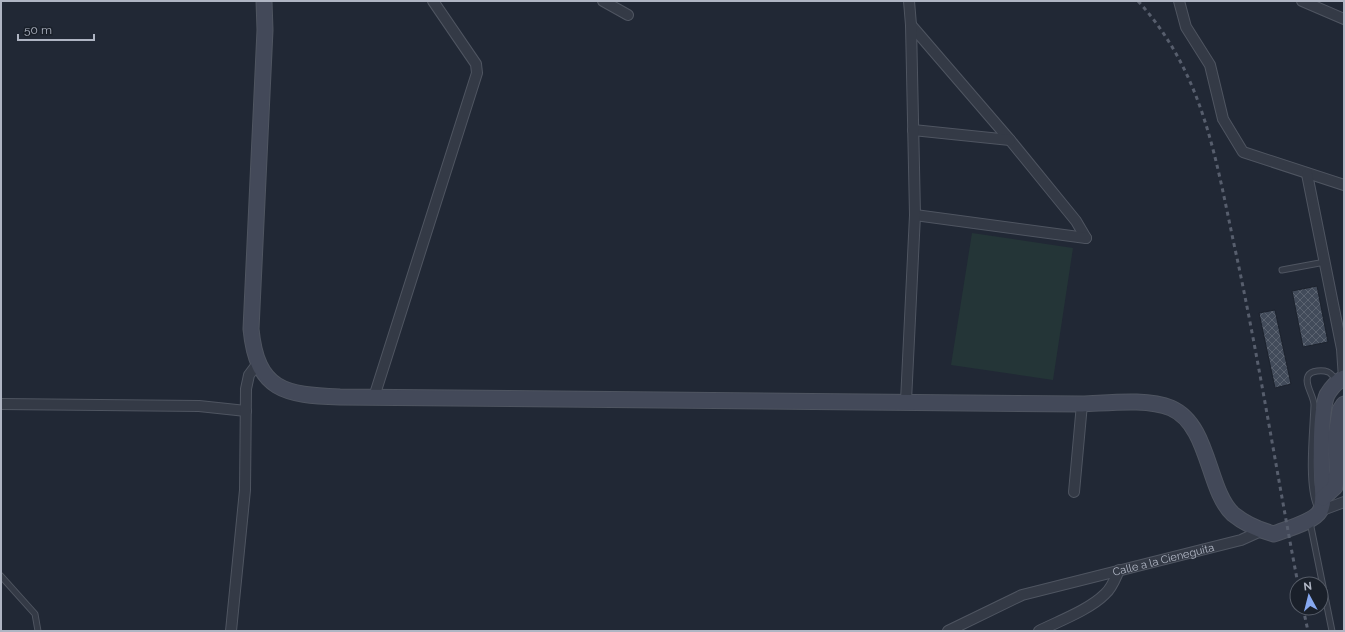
<svg xmlns="http://www.w3.org/2000/svg" width="1345" height="632" font-family="Raleway,sans-serif">
<style>
.pitch{fill:#243537}
.building{fill:url(#building-cross-hatch);stroke:#1c222d}
.lines{fill:none;stroke-linecap:round;stroke-linejoin:round}
.service-casing{stroke:#4f5561;stroke-width:7}
.minor-casing{stroke:#4f5561;stroke-width:12}
.secondary-casing{stroke:#4f5561;stroke-width:17}
.service{stroke:#343a46;stroke-width:5}
.minor{stroke:#343a46;stroke-width:10}
.secondary{stroke:#434959;stroke-width:15}
.rail{stroke:#575e6d;stroke-width:3;stroke-dasharray:4 4;stroke-linecap:butt}
.labels{text-anchor:middle;stroke-width:3;stroke-linejoin:round;paint-order:stroke}
.street-label{font-size:11px;fill:#afb5c3;stroke:#1a202a}
</style>
<defs>
<pattern id="building-cross-hatch" width="8" height="8" patternUnits="userSpaceOnUse"><rect width="8" height="8" fill="#424b5a"/><path d="M0 0l8 8M0 8l8-8" fill="none" stroke="#5b6370"/></pattern>
</defs>
<rect width="100%" height="100%" fill="#212835"/>
<path class="pitch" d="M 972,233 L 1073,248 L 1053,380 L 951,365 Z"/>
<g class="building">
<path d="M 1317,286 L 1328,342 L 1303,347 L 1292,291 Z"/>
<path d="M 1275,310 L 1291,384 L 1275,388 L 1259,313 Z"/>
</g>
<g class="lines">
<defs>
<g id="service">
<path d="M 1282,270 L 1325,262"/>
<path d="M 1317,506 C 1307,483 1313,432 1314,405 C 1314,396 1304,384 1308,376 C 1311,370 1323,370 1328,372 C 1331,373 1334,378 1337,380"/>
<path d="M 1310,522 L 1332,631"/>
<path d="M 1,576 L 35,614 L 38,631"/>
</g>
<g id="minor">
<path d="M 603,1 L 628,15"/>
<path d="M 1179,1 L 1186,27 L 1210,65 L 1223,119 L 1243,152 L 1344,185"/>
<path d="M 1302,1 L 1344,19"/>
<path d="M 911,25 L 1010,140 L 1076,221 L 1086,238"/>
<path d="M 913,130 L 1010,140"/>
<path d="M 1307,174 L 1342,349 L 1344,379"/>
<path d="M 915,215 L 1086,238"/>
<path d="M 374,397 L 477,73 L 476,64 L 433,1"/>
<path d="M 906,401 L 915,215 L 911,25 L 909,1"/>
<path d="M 1,404 L 199,406 L 246,411"/>
<path d="M 1074,492 L 1082,404"/>
<path d="M 1320,511 L 1344,502"/>
<path d="M 231,631 L 245,490 L 246,389 L 249,375 L 258,363"/>
<path id="s1" d="M 948,631 L 1022,595 L 1241,540 L 1261,531"/>
<path d="M 1039,631 C 1059,621 1089,610 1105,594 C 1112,588 1115,579 1119,570"/>
</g>
<g id="secondary">
<path d="M 264,1 L 265,30 L 251,329 C 257,391 285,395 340,397 L 1082,404 C 1109,403 1147,398 1171,408 C 1210,425 1207,490 1233,514 C 1245,524 1259,530 1274,534 C 1286,529 1314,522 1320,511 C 1325,501 1322,490 1322,480 C 1321,461 1320,412 1327,395 C 1331,388 1336,382 1344,378"/>
<path d="M 1323,498 L 1335,487 L 1337,471 L 1336,436 L 1340,410 L 1344,404"/>
</g>
</defs>
<use href="#service" class="service-casing"/>
<use href="#minor" class="minor-casing"/>
<use href="#secondary" class="secondary-casing"/>
<use href="#service" class="service"/>
<use href="#minor" class="minor"/>
<use href="#secondary" class="secondary"/>
<g class="rail">
<path d="M 1138,1 C 1206,76 1216,163 1237,258 C 1260,366 1277,475 1298,584"/>
<path d="M 1303,608 L 1308,631"/>
</g>
</g>
<g class="labels">
<g class="street-label">
<text dy="4" stroke="none"><textPath href="#s1" startOffset="228">Calle a la Cieneguita</textPath></text>
</g>
</g>
<rect width="1345" height="632" fill="none" stroke="#afb5c3" stroke-width="4"/>
<g transform="translate(1309 596) rotate(353)"><circle r="19" fill="#1a202a" stroke="#565c67"/>
<path d="M0-3L7 15L0 10L-7 15Z" fill="#86a8f0"/>
<text y="-6" font-size="11" font-weight="bold" text-anchor="middle" fill="#afb5c3">N</text>
</g>
<path d="M18 34v6h76v-6" fill="none" stroke="#afb5c3" stroke-width="2"/>
<text x="24" y="34" font-size="12" fill="#afb5c3" stroke="#1a202a" stroke-width="3" paint-order="stroke">50 m</text>
</svg>
